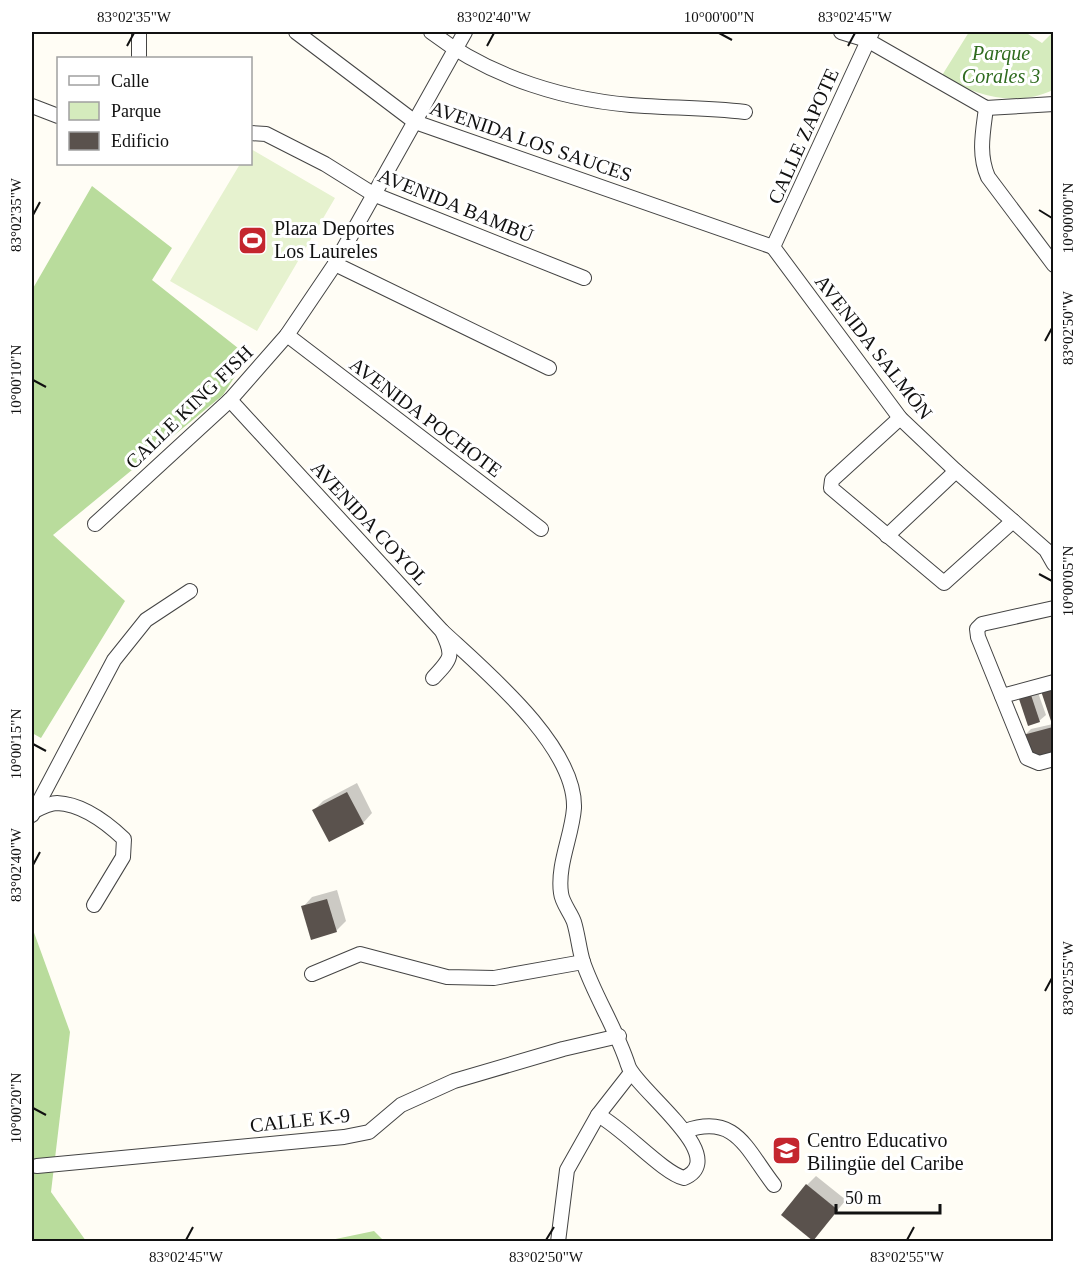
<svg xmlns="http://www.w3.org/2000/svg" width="1085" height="1273" font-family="'Times New Roman',serif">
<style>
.green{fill:#d5ebbd}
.forest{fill:#b9dc9c}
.pitch{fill:#e6f2cf}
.shadow{fill:#0003}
.building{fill:#5a524d}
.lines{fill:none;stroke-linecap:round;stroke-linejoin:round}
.minor-casing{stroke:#444;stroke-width:16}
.minor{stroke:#fff;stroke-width:14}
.ticks{fill:none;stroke:#111;stroke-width:2}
.labels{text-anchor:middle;stroke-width:6;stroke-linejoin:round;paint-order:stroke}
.park-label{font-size:20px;font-style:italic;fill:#2f6b1f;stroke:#fff}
.street-label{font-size:20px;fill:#111;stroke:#fff}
.poi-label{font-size:20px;fill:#111;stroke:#fff;text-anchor:start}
.neatline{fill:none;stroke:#111;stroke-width:2}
.ticks-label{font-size:15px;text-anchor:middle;fill:#111}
</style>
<rect width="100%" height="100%" fill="#fffdf5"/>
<path class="green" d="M 969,32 L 1025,32 L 1042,43 L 1053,32 L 1053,90 C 1014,108 977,95 941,77 Z"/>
<g class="forest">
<path d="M 92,186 L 172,248 L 152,280 L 248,356 L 223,395 L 53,535 L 125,601 L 41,738 L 32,733 L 32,290 Z"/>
<path d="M 32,927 L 70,1032 L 51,1192 L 86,1241 L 32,1241 Z"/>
<path d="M 374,1231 L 384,1241 L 326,1241 Z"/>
</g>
<path class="pitch" d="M 251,149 L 335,198 L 257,331 L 170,281 L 240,164 L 250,164 Z"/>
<g class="shadow">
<path d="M 1036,687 L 1046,715 L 1039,721 L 1026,691 Z"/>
<path d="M 1053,724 L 1054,751 L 1025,735 L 1031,729 Z"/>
<path d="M 357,783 L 372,813 L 363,823 L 314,810 L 323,801 Z"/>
<path d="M 337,890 L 346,921 L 336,931 L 303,907 L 312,897 Z"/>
<path d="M 816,1176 L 846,1200 L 813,1239 L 807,1185 Z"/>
</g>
<g class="building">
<path d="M 1054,687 L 1054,753 L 1030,759 L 1023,735 L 1053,727 L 1041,691 Z"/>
<path d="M 1030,692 L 1040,722 L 1028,726 L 1018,696 Z"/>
<path d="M 347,792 L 364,824 L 329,842 L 312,810 Z"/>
<path d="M 327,899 L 337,932 L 311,940 L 301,906 Z"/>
<path d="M 806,1184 L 838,1210 L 813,1241 L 781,1215 Z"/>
</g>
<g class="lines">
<defs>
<g id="minor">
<path d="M 296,32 L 415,122 L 773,247"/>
<path d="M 431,32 C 491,78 569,102 645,106 C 678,108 711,108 745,112"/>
<path d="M 841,32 L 867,40 L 986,108 L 1054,104"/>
<path d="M 139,58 L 139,32"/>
<path d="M 32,106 L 58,116"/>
<path d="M 986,108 C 983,132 978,154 988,177 L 1054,265"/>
<path d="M 250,133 L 266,134 L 325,164 L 373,194 L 584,278"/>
<path d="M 773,247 L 900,418 L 956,471 L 1046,550 L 1054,564"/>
<path d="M 773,247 L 872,32"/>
<path d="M 335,264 L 549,368"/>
<path d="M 287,335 L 541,529"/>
<path d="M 230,400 L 442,631 C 454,656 452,658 433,678"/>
<path d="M 900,418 L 832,480 L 831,488 L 944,583 L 1013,521"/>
<path d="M 95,524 L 230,400 L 287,335 L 335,264 L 465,32"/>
<path d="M 887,536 L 956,471"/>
<path d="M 1054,608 L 982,624 L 977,629 L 978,637 L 1027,758 L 1039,763 L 1054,759"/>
<path d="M 442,631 C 484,670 576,746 574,808 C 572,836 557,865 561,893 C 562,903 571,913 574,922 C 578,935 579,949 583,962 C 595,997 616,1028 628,1065 C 634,1088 733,1157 684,1178 C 663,1173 624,1129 598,1115"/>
<path d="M 1002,696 L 1054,682"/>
<path d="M 34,811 C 40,808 50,803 57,803 C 82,804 106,822 124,839 L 123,857 L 94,905"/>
<path d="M 32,815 L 114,660 L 146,620 L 190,591"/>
<path d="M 312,974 L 360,954 L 447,977 L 494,978 L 583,962"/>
<path d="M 685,1131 C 736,1113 746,1149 774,1185"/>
<path d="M 37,1166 L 344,1137 L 369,1132 L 401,1105 L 454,1081 L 563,1049 L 619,1036"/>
<path d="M 558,1242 L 567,1170 L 598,1115 L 630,1074"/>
</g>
</defs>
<use href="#minor" class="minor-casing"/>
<use href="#minor" class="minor"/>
</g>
<path class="ticks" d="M 719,33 L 732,40M 127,46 L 134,33M 487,46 L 494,33M 848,46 L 855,33M 1039,210 L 1052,218M 33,215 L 40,202M 1045,341 L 1052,328M 33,380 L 46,387M 1039,574 L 1052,581M 33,744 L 46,751M 33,865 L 40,852M 1045,991 L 1052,978M 33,1108 L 46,1115M 186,1240 L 193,1227M 546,1240 L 554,1227M 907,1240 L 914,1227"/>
<defs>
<symbol id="stadium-square" viewBox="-11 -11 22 22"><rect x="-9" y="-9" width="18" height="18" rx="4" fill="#c4262e" stroke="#fff"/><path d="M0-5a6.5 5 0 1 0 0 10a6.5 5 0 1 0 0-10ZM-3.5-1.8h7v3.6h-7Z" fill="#fff"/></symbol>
<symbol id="university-square" viewBox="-11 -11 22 22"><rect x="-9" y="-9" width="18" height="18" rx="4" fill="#c4262e" stroke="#fff"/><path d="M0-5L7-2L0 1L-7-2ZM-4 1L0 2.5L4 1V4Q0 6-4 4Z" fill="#fff"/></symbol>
</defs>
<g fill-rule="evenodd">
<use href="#stadium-square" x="236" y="224" width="33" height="33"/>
<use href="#university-square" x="770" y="1134" width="33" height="33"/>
</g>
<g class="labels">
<g class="park-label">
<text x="1001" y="60">Parque<tspan x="1001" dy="23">Corales 3</tspan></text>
</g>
<g class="street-label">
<text transform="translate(803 136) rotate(-66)" y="7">CALLE ZAPOTE</text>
<text transform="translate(531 141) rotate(19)" y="7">AVENIDA LOS SAUCES</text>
<text transform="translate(456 205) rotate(22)" y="7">AVENIDA BAMBÚ</text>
<text transform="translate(874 347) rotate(52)" y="7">AVENIDA SALMÓN</text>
<text transform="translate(189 407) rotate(-44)" y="7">CALLE KING FISH</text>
<text transform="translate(426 417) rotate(37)" y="7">AVENIDA POCHOTE</text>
<text transform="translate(370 523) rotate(47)" y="7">AVENIDA COYOL</text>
<text transform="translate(300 1120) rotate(-6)" y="7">CALLE K-9</text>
</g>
<g class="poi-label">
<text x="274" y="235">Plaza Deportes<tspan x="274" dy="23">Los Laureles</tspan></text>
<text x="807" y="1147">Centro Educativo<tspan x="807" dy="23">Bilingüe del Caribe</tspan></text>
</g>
</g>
<rect width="1085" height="1273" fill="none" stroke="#ffffff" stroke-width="66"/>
<rect x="57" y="57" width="195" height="108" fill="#ffffff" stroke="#a0a0a0" stroke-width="1.5"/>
<rect x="69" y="76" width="30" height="9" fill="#ffffff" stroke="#a0a0a0" stroke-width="1.5"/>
<text x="111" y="87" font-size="18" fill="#111111">Calle</text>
<rect x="69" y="102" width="30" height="18" fill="#d5ebbd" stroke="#a0a0a0" stroke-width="1.5"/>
<text x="111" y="117" font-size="18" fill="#111111">Parque</text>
<rect x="69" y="132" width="30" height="18" fill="#5a524d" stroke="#a0a0a0" stroke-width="1.5"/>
<text x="111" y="147" font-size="18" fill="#111111">Edificio</text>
<path d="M836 1204v9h104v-9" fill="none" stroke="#111111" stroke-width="3"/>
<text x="845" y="1204" font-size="18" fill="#111111" stroke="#ffffff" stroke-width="4.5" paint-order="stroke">50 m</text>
<rect x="33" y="33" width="1019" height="1207" class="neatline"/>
<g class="ticks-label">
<text x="134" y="22">83°02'35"W</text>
<text x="494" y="22">83°02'40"W</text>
<text x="719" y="22">10°00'00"N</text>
<text x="855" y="22">83°02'45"W</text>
<text transform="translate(16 215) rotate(-90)" y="5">83°02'35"W</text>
<text transform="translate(1068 218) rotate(-90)" y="5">10°00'00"N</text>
<text transform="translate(1068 328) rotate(-90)" y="5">83°02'50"W</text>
<text transform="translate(16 380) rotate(-90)" y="5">10°00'10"N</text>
<text transform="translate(1068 581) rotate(-90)" y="5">10°00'05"N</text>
<text transform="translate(16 744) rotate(-90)" y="5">10°00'15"N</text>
<text transform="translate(16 865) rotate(-90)" y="5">83°02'40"W</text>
<text transform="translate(1068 978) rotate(-90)" y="5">83°02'55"W</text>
<text transform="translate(16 1108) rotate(-90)" y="5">10°00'20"N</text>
<text x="186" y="1262">83°02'45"W</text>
<text x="546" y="1262">83°02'50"W</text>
<text x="907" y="1262">83°02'55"W</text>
</g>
</svg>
